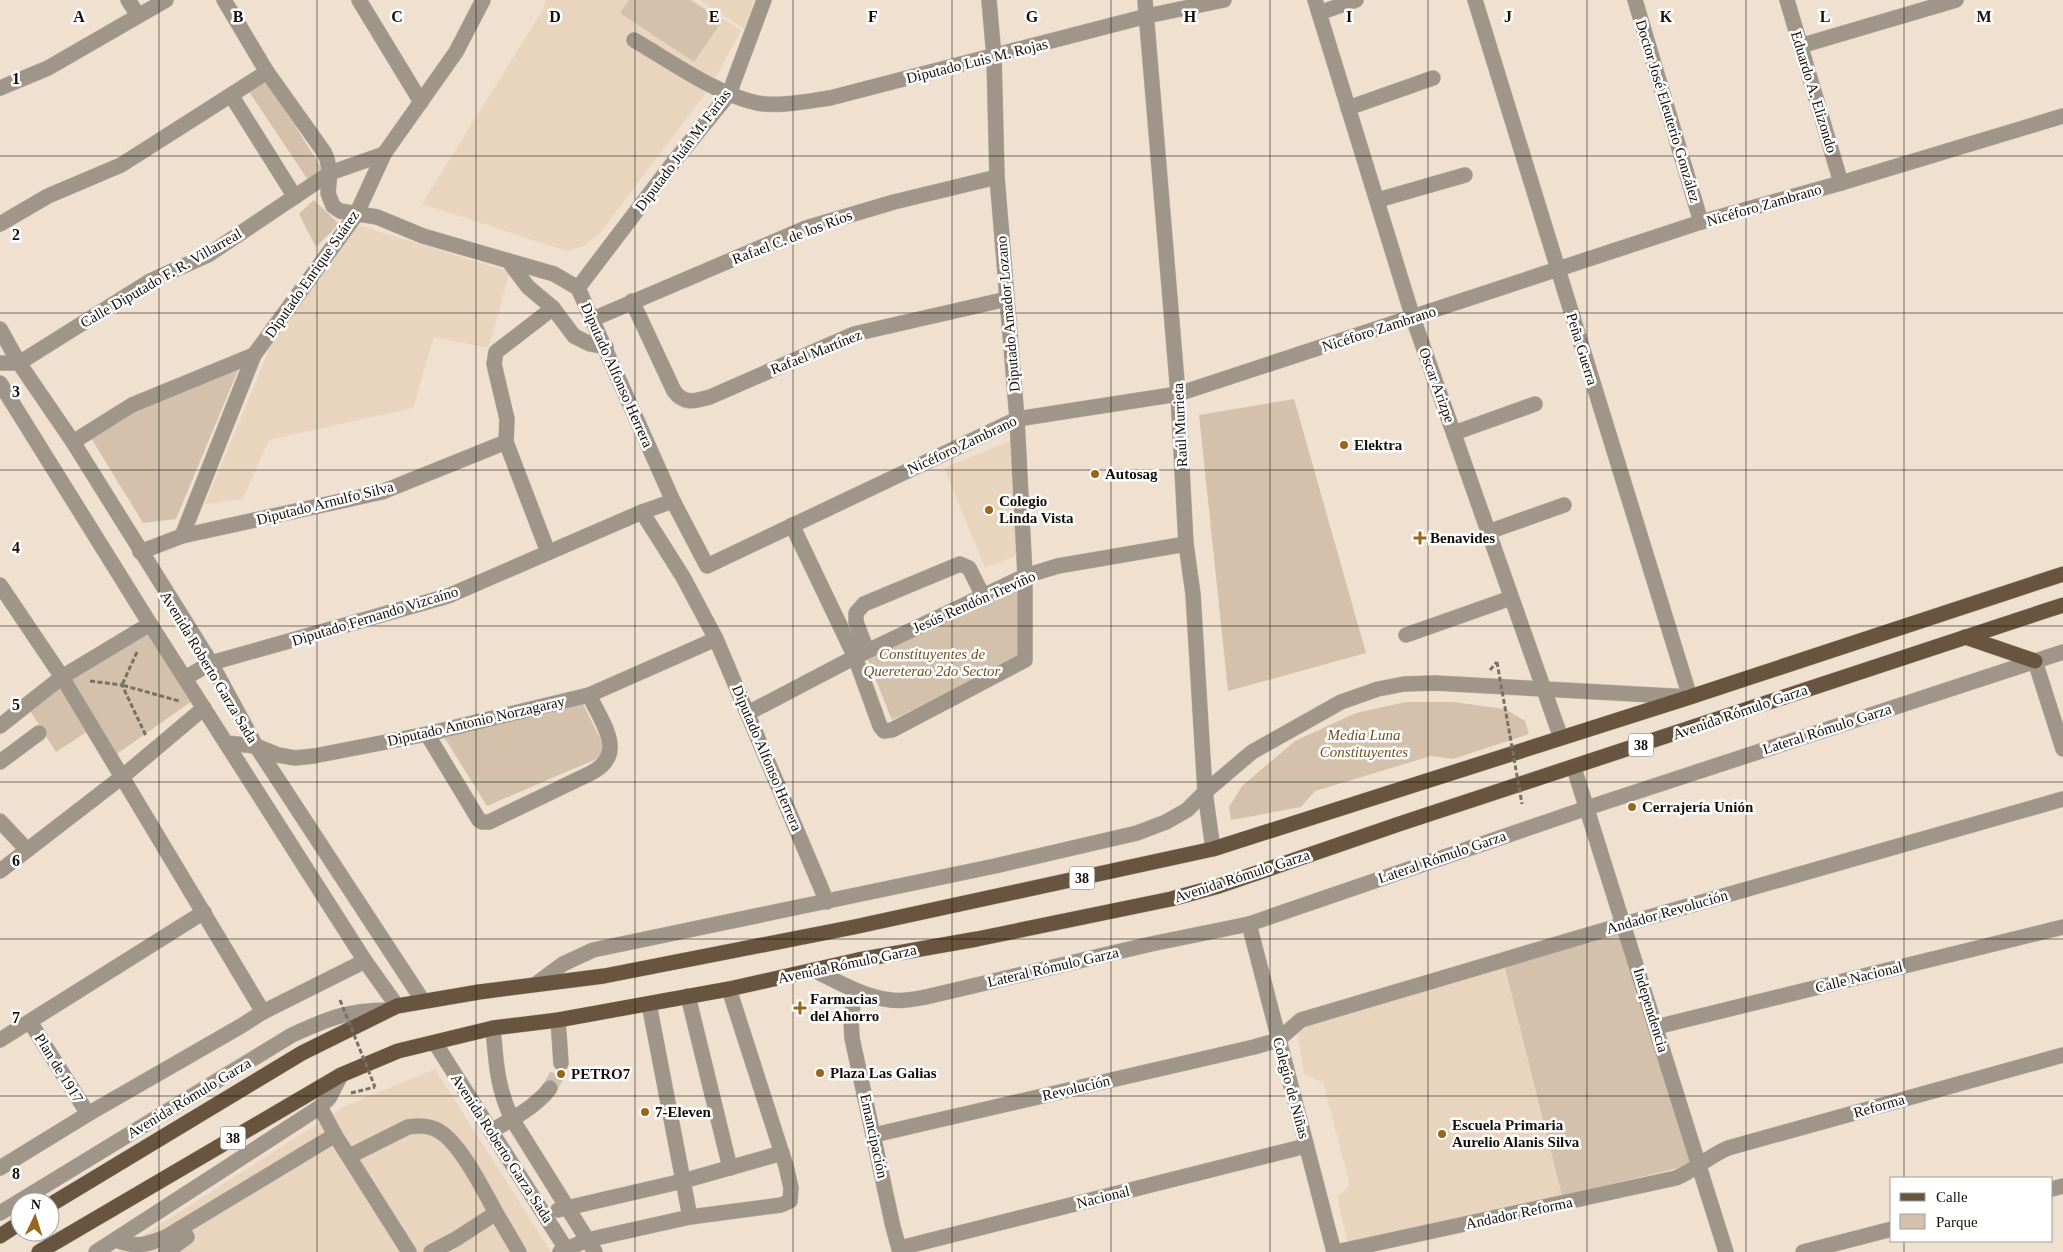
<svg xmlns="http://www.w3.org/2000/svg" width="2063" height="1252" font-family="'Times New Roman',serif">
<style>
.built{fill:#e9d5be}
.green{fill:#d3c1ac}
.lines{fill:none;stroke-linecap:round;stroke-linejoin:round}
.minor-tunnel{stroke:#cec1b2;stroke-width:15;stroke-dasharray:15 8;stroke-linecap:butt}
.minor-casing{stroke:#c8baac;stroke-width:16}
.major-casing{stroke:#c8baac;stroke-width:16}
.path{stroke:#7a7066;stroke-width:3;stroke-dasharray:5 2.5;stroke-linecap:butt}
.minor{stroke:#a09589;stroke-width:15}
.major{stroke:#68553f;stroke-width:15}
.path-bridge{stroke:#7a7066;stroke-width:3;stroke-dasharray:5 2.5;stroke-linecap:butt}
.grid{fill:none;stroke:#140f09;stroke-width:1;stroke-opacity:0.55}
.poi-dot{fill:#99661b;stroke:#fff;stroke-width:2}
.labels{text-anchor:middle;stroke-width:5;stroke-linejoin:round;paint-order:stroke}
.shield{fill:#fff;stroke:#5a5753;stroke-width:1}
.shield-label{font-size:14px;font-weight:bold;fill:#140f09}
.street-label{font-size:15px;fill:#140f09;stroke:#fff}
.poi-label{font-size:15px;font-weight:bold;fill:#140f09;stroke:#fff;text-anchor:start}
.park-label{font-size:15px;font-style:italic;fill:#724f1f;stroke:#fff}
.grid-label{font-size:16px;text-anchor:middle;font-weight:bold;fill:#140f09;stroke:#fff;stroke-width:5;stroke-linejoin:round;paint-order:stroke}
</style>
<rect width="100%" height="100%" fill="#efe0d0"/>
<g class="built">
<path d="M 546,0 L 693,0 L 741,30 L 711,86 L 600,233 L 584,246 L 567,251 L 422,204 L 542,11 Z"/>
<path d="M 699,0 L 754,0 L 745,29 Z"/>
<path d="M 358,225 L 510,272 L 488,348 L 434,337 L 413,408 L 269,440 L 243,499 L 205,504 L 272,342 Z"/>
<path d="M 1010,441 L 1022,553 L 985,568 L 944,468 Z"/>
<path d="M 1501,952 L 1562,1196 L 1348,1244 L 1337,1197 L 1350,1185 L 1323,1083 L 1304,1074 L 1298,1035 L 1305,1013 Z"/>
<path d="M 435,1069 L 551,1252 L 117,1252 L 345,1106 Z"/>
</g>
<g class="green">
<path d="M 629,0 L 690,0 L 722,21 L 694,62 L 620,13 Z"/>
<path d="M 265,79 L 323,170 L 308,180 L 248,90 Z"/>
<path d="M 314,200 L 339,224 L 316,247 L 299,214 Z"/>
<path d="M 239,368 L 176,519 L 143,523 L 91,438 L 136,409 Z"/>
<path d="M 1294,399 L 1366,653 L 1228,691 L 1199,415 Z"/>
<path d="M 1017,584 L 1024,655 L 892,720 L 867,658 Z"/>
<path d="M 145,631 L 192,701 L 107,761 L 88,731 L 56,752 L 29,709 Z"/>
<path d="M 1406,702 L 1453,702 L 1505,709 L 1525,721 L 1529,734 L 1453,759 L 1431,756 L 1315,791 L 1301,807 L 1231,820 L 1229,807 L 1242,786 L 1295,741 L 1356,713 Z"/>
<path d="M 583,704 L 608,754 L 487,806 L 441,732 Z"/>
<path d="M 1615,919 L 1691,1165 L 1562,1196 L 1501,952 Z"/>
</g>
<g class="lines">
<path class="minor-tunnel" d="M 550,1088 L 559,1071 L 561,1063"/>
<defs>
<g id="minor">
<path d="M 128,0 L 138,15"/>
<path d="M 224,0 L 267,72 L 324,152 L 327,159 L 330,173 L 328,193 L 333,206 L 340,211 L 377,217 L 423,236 L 554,274 L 578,288 L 673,501 L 707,566 L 1017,419 L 1178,394 L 1701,222 L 1841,183 L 2063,116"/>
<path d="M 359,0 L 421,102"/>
<path d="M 1145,0 L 1178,394 L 1186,544 L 1193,594 L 1205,792 L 1213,849"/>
<path d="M 1315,0 L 1413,318 L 1561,738"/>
<path d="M 1635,0 L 1701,222"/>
<path d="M 1787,0 L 1841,183"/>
<path d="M 1319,13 L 1356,0"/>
<path d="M 634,40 C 670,61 716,94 757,103 C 780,107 808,101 830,98 L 1147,16 L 1224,0"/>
<path d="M 1800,46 L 1956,0"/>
<path d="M 0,88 L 48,68 L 166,0"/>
<path d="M 231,95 L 295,197"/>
<path d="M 1348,108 L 1433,78"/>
<path d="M 1378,200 L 1465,175"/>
<path d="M 0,224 L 48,196 L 121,165 L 267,72"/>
<path d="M 510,263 L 528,287 L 553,308 L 574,336 L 590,344 L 606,347"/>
<path d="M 578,288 L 676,159 L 729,94 L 764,0"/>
<path d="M 632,301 L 674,391 C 684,405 696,401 710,397 L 854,334 L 1007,299"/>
<path d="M 593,319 L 806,228 L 894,202 L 997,177"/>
<path d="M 0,329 L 19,363 L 73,442 L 211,663 L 256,746 L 423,1001"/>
<path d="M 0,363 L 19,363 L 150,281 L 208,255 L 330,173 L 384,154"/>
<path d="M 0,383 L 150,624 L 365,961 L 397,1006"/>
<path d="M 1454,433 L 1535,404"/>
<path d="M 73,442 L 132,405 L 254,355"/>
<path d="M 642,512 L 683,577 L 716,639 L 827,902"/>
<path d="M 792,525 L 855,657 L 880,726 L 884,731 L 892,730 L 1025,660 L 1025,576 L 1017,419 L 997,177 L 994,57 L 989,0"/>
<path d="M 1488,532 L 1564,505"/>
<path d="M 182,536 L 254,355 L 356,215 L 384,154 L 456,52 L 483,0"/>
<path d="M 140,552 L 182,536 L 382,492 L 506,442"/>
<path d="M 548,552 L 506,442 L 507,419 L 494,364 L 496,352 L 553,308"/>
<path d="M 0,585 L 62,677 L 263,1012"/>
<path d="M 1406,635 L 1511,598"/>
<path d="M 867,651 L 856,622 L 856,613 L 864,604 L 960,564 L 969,568 L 983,596"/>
<path d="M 2035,661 L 2063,749"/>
<path d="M 185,678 L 211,663 L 448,596 L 642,512 L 673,501"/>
<path d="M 748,713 L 855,657 L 1025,576 L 1058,566 L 1186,544"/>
<path d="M 0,726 L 62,677 L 150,624"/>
<path d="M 427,734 L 479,820 L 482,822 L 489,822 L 591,773 C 628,754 602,723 589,695"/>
<path d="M 226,743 L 256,746 L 278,755 L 295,758 L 314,756 L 427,734 L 589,695 L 716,639"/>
<path d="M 0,762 L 39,733"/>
<path d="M 1574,768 L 1726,1252"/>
<path d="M 0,821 L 27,850"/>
<path d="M 0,871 L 122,777 L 204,708"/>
<path d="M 1249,924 L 1334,1252"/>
<path d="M 814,970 C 838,982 864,997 891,1000 C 902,1002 915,999 926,997 L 1151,944 L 1249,924 L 1587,808 L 2063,652"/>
<path d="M 536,984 L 563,964 L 593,950 L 995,866 L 1137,833 L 1166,822 L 1187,810 L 1205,792 L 1252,752 L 1341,702 L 1378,689 L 1404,684 L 1435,683 L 1690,697 L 1475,0"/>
<path d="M 855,990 L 851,1020 L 852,1038 L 893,1227 L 900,1252"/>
<path d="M 688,996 L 730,1168"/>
<path d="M 649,1004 L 690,1217"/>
<path d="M 558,1020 L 561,1063"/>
<path d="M 30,1022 L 88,1114"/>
<path d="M 1656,1027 L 2063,927"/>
<path d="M 493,1028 C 496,1062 497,1088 512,1119 L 595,1252"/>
<path d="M 0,1040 L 204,912"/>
<path d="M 435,1043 L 568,1252"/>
<path d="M 320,1107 L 335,1135 L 409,1252"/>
<path d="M 491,1131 C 511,1120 537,1106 550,1088"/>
<path d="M 874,1135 L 1254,1047 L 1278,1040 L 1301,1020 L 1625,924 L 2063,799"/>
<path d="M 350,1156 L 408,1127 C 417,1126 426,1125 435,1129 C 458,1138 484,1191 496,1213 L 456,1239 L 431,1252"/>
<path d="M 0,1168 L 88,1114 L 241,1026 L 263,1012 L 365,961"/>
<path d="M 2052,1189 L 2063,1186"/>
<path d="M 558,1210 L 683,1181 L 782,1153"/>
<path d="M 0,1213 L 292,1035 C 327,1019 348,1010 388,1010"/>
<path d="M 496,1213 L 519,1252"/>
<path d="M 116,1240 C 137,1248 146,1245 166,1237 L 335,1135"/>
<path d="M 900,1248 L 1306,1146"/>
<path d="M 96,1252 L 320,1107 L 329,1098 L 341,1075"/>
<path d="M 166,1252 L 187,1237 L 181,1228"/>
<path d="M 560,1252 L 587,1240 L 690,1217 L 781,1205 L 790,1201 L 791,1188 L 786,1166 L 729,989"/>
<path d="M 1336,1252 L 1676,1178 C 1695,1170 1709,1156 1728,1148 L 2063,1055"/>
<path d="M 1803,1252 L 1892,1229"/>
</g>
<g id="major">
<path d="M 1965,637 L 2035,661"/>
<path d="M 50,1205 L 302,1053 L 397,1006 L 479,992 L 604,976 L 854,927 L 1213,849 L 1690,697 L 2063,574"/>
<path d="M 0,1236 L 20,1223"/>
<path d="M 39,1252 L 341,1075 L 398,1051 L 493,1028 L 558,1020 L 729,989 L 858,960 L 977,939 L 1171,899 L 1219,886 L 1399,824 L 2063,605"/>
</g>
</defs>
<use href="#minor" class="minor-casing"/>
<use href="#major" class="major-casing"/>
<g class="path">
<path d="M 137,652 L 122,685 L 179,701"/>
<path d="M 1490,670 L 1497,662"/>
<path d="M 90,681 L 122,685 L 146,736"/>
<path d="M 351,1093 L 375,1087"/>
</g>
<use href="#minor" class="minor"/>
<use href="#major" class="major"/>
<g class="path-bridge">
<path d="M 1497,662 L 1522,804"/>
<path d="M 340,1000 L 375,1087"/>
</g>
</g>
<path class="grid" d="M 159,0 L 159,1252M 317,0 L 317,1252M 476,0 L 476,1252M 635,0 L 635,1252M 793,0 L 793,1252M 952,0 L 952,1252M 1111,0 L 1111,1252M 1270,0 L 1270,1252M 1428,0 L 1428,1252M 1587,0 L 1587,1252M 1746,0 L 1746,1252M 1904,0 L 1904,1178M 0,156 L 2063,156M 0,313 L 2063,313M 0,470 L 2063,470M 0,626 L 2063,626M 0,782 L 2063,782M 0,939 L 2063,939M 0,1096 L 2063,1096M 1904,1241 L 1904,1252"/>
<g class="poi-dot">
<circle cx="1344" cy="445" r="5"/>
<circle cx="1095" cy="474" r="5"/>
<circle cx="989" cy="510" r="5"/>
<path d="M1417.5 530.5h5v5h5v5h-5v5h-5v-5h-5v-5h5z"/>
<circle cx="1632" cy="807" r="5"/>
<path d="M797.5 1000.5h5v5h5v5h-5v5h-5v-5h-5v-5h5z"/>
<circle cx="820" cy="1073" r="5"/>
<circle cx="561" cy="1074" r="5"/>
<circle cx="645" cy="1112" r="5"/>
<circle cx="1442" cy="1134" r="5"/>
</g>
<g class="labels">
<g class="shield">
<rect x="1628.5" y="733.5" width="25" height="23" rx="4"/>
<rect x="1069.5" y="866.5" width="25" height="23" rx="4"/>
<rect x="220.5" y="1126.5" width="25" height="23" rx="4"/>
</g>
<g class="shield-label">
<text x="1641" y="750">38</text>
<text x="1082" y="883">38</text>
<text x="233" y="1143">38</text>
</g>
<g class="street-label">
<text transform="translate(977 61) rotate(-14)" y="5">Diputado Luis M. Rojas</text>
<text transform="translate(1814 92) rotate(73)" y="5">Eduardo A. Elizondo</text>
<text transform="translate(1668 111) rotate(73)" y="5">Doctor José Eleuterio González</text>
<text transform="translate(683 150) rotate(-53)" y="5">Diputado Juán M. Farías</text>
<text transform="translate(1764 205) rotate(-16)" y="5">Nicéforo Zambrano</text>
<text transform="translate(792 237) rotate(-21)" y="5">Rafael C. de los Ríos</text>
<text transform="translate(312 274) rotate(-55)" y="5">Diputado Enrique Suárez</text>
<text transform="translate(161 278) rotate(-30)" y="5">Calle Diputado F. R. Villarreal</text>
<text transform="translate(1008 314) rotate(-95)" y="5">Diputado Amador Lozano</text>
<text transform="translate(1379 329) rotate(-18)" y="5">Nicéforo Zambrano</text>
<text transform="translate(1582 349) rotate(73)" y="5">Peña Guerra</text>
<text transform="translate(816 352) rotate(-22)" y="5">Rafael Martínez</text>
<text transform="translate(617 375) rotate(66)" y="5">Diputado Alfonso Herrera</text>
<text transform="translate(1437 385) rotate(70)" y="5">Oscar Arizpe</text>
<text transform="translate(1180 425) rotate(-93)" y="5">Raúl Murrieta</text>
<text transform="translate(962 445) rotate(-25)" y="5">Nicéforo Zambrano</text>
<text transform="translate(325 503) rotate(-14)" y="5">Diputado Arnulfo Silva</text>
<text transform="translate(974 602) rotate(-24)" y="5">Jesús Rendón Treviño</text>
<text transform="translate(375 616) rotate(-17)" y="5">Diputado Fernando Vizcaíno</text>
<text transform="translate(209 667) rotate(59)" y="5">Avenida Roberto Garza Sada</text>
<text transform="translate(1740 712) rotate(-19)" y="5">Avenida Rómulo Garza</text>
<text transform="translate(476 721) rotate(-13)" y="5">Diputado Antonio Norzagaray</text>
<text transform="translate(1827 729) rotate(-18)" y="5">Lateral Rómulo Garza</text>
<text transform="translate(767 758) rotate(67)" y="5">Diputado Alfonso Herrera</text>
<text transform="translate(1442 857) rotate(-19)" y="5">Lateral Rómulo Garza</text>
<text transform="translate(1242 876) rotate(-18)" y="5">Avenida Rómulo Garza</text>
<text transform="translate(1667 912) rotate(-16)" y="5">Andador Revolución</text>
<text transform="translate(847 964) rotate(-12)" y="5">Avenida Rómulo Garza</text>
<text transform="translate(1053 967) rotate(-13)" y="5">Lateral Rómulo Garza</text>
<text transform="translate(1859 977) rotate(-14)" y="5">Calle Nacional</text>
<text transform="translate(1651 1010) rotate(73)" y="5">Independencia</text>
<text transform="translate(59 1068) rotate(58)" y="5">Plan de 1917</text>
<text transform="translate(1076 1088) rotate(-13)" y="5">Revolución</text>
<text transform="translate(1291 1088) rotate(75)" y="5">Colegio de Niñas</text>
<text transform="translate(189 1098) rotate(-31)" y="5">Avenida Rómulo Garza</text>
<text transform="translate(1879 1106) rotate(-16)" y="5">Reforma</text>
<text transform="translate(874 1136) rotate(78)" y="5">Emancipación</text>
<text transform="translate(502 1148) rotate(57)" y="5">Avenida Roberto Garza Sada</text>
<text transform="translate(1103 1197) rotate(-14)" y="5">Nacional</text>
<text transform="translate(1519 1213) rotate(-12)" y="5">Andador Reforma</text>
</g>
<g class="poi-label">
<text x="1354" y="450">Elektra</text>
<text x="1105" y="479">Autosag</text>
<text x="999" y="506">Colegio<tspan x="999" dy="17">Linda Vista</tspan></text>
<text x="1430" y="543">Benavides</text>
<text x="1642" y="812">Cerrajería Unión</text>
<text x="810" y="1004">Farmacias<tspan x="810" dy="17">del Ahorro</tspan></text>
<text x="830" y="1078">Plaza Las Galias</text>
<text x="571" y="1079">PETRO7</text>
<text x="655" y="1117">7-Eleven</text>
<text x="1452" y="1130">Escuela Primaria<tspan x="1452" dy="17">Aurelio Alanis Silva</tspan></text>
</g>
<g class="park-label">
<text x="932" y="659">Constituyentes de<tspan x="932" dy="17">Quereterao 2do Sector</tspan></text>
<text x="1364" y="740">Media Luna<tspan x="1364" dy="17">Constituyentes</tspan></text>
</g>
</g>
<g class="grid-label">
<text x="79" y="22">A</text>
<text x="238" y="22">B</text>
<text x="397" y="22">C</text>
<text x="555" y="22">D</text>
<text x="714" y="22">E</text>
<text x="873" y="22">F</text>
<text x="1032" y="22">G</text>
<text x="1190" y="22">H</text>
<text x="1349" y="22">I</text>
<text x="1508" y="22">J</text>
<text x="1666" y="22">K</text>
<text x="1825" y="22">L</text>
<text x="1984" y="22">M</text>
<text x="16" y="84">1</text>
<text x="16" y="240">2</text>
<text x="16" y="397">3</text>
<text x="16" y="553">4</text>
<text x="16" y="710">5</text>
<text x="16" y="866">6</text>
<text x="16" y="1023">7</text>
<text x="16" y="1179">8</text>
</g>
<rect x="1890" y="1177" width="162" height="65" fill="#ffffff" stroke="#a19f9d"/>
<rect x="1900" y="1193" width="25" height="8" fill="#68553f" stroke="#a19f9d"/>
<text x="1936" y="1202" font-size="15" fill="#140f09">Calle</text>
<rect x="1900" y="1214" width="25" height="15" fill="#d3c1ac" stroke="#a19f9d"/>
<text x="1936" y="1227" font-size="15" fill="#140f09">Parque</text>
<g transform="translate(35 1217) rotate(4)"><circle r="24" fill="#ffffff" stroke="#a19f9d"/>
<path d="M0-4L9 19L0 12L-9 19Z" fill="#99661b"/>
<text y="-8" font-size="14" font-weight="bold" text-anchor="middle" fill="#140f09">N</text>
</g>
</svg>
